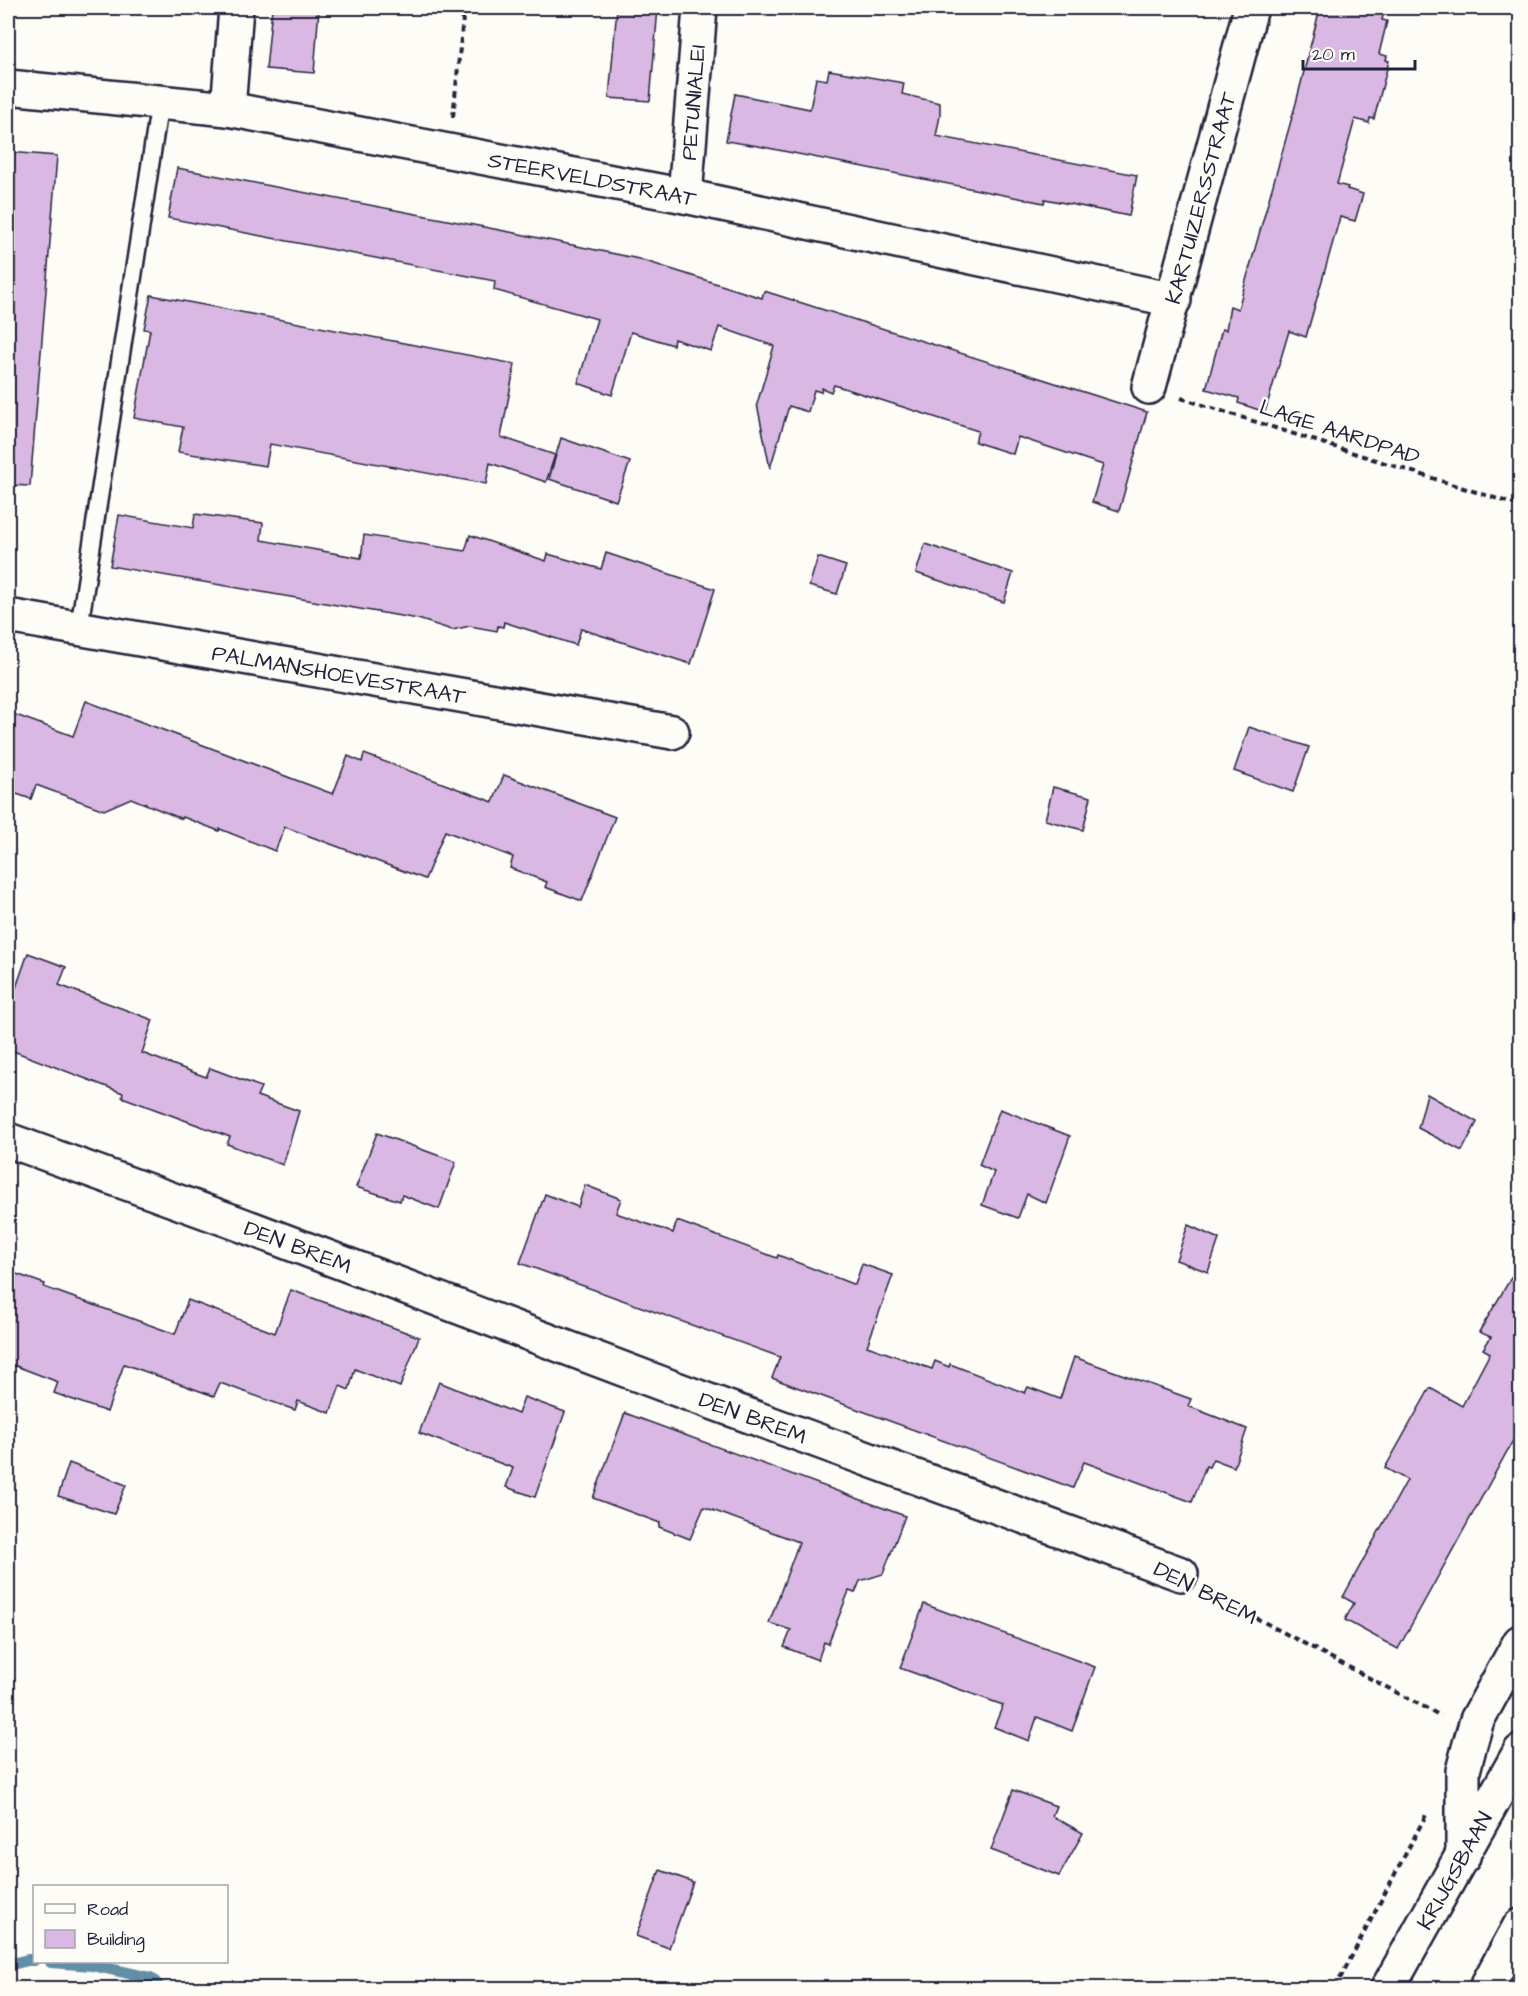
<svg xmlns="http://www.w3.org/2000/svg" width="1528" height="1996" font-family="'Architects Daughter',sans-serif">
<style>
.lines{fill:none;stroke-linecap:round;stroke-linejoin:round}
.stream{stroke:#628fa6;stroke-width:12}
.building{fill:#d9b8e4;stroke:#22223b;stroke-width:1.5}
.lane-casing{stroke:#22223b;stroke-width:21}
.street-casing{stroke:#22223b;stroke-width:38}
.secondary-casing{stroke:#22223b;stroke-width:38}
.path{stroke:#22223b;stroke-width:4;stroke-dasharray:6 4.5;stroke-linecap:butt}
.lane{stroke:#fdfcf7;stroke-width:16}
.street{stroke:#fdfcf7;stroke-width:33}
.secondary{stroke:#fdfcf7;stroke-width:33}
.labels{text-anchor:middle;stroke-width:5;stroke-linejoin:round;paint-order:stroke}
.street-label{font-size:22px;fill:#22223b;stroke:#fdfcf7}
</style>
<rect width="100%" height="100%" fill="#fdfcf7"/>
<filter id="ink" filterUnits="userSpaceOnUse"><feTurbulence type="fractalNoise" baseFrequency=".0167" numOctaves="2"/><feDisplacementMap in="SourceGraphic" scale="12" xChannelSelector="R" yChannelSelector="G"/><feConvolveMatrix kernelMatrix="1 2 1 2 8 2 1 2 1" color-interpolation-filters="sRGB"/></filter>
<g filter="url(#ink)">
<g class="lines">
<g class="stream">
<path d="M 51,1962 L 92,1965 L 151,1978 L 160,1988"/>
<path d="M 8,1965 L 28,1960 L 34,1960"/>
</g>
</g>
<g class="building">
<path d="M 272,8 L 319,8 L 314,73 L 266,69 Z"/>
<path d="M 617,8 L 658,8 L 650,101 L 609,98 Z"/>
<path d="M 1320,8 L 1385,8 L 1382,20 L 1387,21 L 1379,54 L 1387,56 L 1386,60 L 1389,61 L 1374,119 L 1370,118 L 1369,123 L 1355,119 L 1337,184 L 1348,187 L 1347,189 L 1363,194 L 1355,221 L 1340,217 L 1306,337 L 1289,331 L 1265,412 L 1238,403 L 1239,398 L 1206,389 L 1222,329 L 1226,330 L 1230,306 L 1238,309 L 1296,103 Z"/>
<path d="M 829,70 L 904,83 L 902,94 L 940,103 L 940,116 L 936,136 L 1137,175 L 1129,216 L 1045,199 L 1044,203 L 758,146 L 726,141 L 735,94 L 810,109 L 816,78 L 827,80 Z"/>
<path d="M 8,152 L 57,156 L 30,486 L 8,485 Z"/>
<path d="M 177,168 L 515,233 L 639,259 L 762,298 L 764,291 L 1147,412 L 1119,511 L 1092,502 L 1103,465 L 1018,437 L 1013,454 L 975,442 L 978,431 L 834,385 L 831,392 L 822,388 L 821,392 L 814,390 L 808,412 L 789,406 L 770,468 L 757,404 L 774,346 L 719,327 L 711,351 L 674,339 L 673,345 L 631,332 L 612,395 L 578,383 L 597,319 L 494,290 L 495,281 L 168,218 Z"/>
<path d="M 151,295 L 515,364 L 501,437 L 555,455 L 546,482 L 490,463 L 486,484 L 270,444 L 266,466 L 178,452 L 183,427 L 134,418 L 150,330 L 144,329 Z"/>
<path d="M 561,438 L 630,462 L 616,501 L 549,479 Z"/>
<path d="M 195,514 L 263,523 L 261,540 L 361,558 L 364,535 L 465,551 L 470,535 L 546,561 L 548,554 L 601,569 L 606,553 L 715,589 L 691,664 L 581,629 L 576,645 L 504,622 L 503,627 L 498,626 L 497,631 L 470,626 L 452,630 L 418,619 L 110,566 L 119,515 L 193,528 Z"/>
<path d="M 925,544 L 1013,573 L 1004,602 L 916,573 Z"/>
<path d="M 818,557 L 846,566 L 837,594 L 809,586 Z"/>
<path d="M 86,701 L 333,794 L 348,756 L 362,762 L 364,754 L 493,802 L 504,775 L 615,817 L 582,901 L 545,887 L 547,882 L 510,868 L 513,857 L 445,831 L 425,879 L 285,827 L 275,851 L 220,829 L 219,831 L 183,817 L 182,819 L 131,798 L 104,810 L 36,785 L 31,799 L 8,791 L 8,712 L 73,736 Z"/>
<path d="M 1249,727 L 1309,747 L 1293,792 L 1234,771 Z"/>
<path d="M 1053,787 L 1091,797 L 1083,830 L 1045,820 Z"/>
<path d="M 28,953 L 66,967 L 59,985 L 153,1020 L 142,1053 L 206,1077 L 210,1068 L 261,1087 L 257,1096 L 299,1111 L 283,1165 L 227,1144 L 230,1137 L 122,1097 L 123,1093 L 8,1049 L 8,1011 Z"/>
<path d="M 1427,1094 L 1477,1122 L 1462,1151 L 1418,1128 Z"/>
<path d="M 1000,1109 L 1070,1136 L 1046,1203 L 1027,1194 L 1018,1218 L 982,1205 L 994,1172 L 979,1165 Z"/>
<path d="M 377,1133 L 456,1162 L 439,1209 L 402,1195 L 400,1201 L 356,1187 Z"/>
<path d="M 585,1185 L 621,1199 L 616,1213 L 673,1233 L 677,1221 L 777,1258 L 778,1255 L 855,1285 L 862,1264 L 893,1275 L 867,1346 L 932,1369 L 935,1361 L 949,1367 L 950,1364 L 1025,1393 L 1028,1387 L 1060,1399 L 1074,1357 L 1191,1399 L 1188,1406 L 1247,1429 L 1234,1467 L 1213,1459 L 1209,1467 L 1206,1466 L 1192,1502 L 1084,1462 L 1073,1488 L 772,1378 L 780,1357 L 520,1263 L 545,1194 L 578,1207 Z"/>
<path d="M 1188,1225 L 1219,1239 L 1208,1272 L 1176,1260 Z"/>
<path d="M 1521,1261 L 1521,1426 L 1398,1649 L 1345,1620 L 1354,1603 L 1343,1597 L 1407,1480 L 1385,1468 L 1430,1388 L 1462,1406 L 1490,1353 L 1483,1349 L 1491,1337 L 1479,1332 Z"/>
<path d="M 8,1271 L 45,1284 L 44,1287 L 175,1334 L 188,1300 L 275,1333 L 291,1290 L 419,1337 L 400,1387 L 355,1369 L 349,1390 L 340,1386 L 330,1413 L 298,1401 L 295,1410 L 220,1383 L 214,1396 L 124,1364 L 107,1412 L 54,1393 L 58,1382 L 8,1363 Z"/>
<path d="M 439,1382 L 518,1414 L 524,1397 L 565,1412 L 535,1497 L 506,1487 L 513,1468 L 419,1433 Z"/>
<path d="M 625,1413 L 905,1516 L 883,1574 L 860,1581 L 855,1593 L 849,1591 L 828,1644 L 824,1642 L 818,1660 L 784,1647 L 791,1630 L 769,1623 L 799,1542 L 704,1507 L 690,1539 L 659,1527 L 660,1523 L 593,1498 Z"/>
<path d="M 69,1463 L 126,1485 L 114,1514 L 58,1496 Z"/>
<path d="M 924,1604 L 1095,1667 L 1072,1731 L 1037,1717 L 1029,1741 L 994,1727 L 1003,1705 L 900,1668 Z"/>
<path d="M 1013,1790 L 1056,1806 L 1052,1816 L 1083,1833 L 1059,1876 L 991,1850 Z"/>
<path d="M 660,1870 L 693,1882 L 669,1948 L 636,1936 Z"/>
</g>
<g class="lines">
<defs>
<path id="lane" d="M 79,628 L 160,101"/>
<g id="street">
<path id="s1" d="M 8,87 L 228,109 L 685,196 L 1174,300"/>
<path d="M 228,109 L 236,8"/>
<path id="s2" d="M 685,196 L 700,8"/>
<path id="s3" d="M 1149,387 L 1251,8"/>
<path id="s4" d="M 8,616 L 672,732"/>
<path id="s5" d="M 8,1140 L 234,1222 L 668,1386 L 1181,1574"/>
<path d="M 1463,1857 L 1463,1771 L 1470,1744 L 1477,1720 L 1520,1642"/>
</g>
<g id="secondary">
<path id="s6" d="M 1388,1988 L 1520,1752"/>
<path d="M 1486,1988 L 1520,1926"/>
</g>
</defs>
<use href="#lane" class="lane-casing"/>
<use href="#street" class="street-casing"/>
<use href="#secondary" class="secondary-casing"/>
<g class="path">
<path d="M 453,117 L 464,8"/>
<path d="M 1181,398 L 1520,506"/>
<path d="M 1209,1593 L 1441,1716"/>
<path d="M 1335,1988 L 1426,1815"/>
</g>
<use href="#lane" class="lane"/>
<use href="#street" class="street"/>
<use href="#secondary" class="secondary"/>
</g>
</g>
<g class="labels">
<g class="street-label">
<text dy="8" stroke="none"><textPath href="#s2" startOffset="94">PETUNIALEI</textPath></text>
<text dy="8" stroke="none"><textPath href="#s1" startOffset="592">STEERVELDSTRAAT</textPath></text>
<text dy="8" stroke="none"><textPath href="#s3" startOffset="196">KARTUIZERSSTRAAT</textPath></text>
<text transform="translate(1340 431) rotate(18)" y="8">LAGE AARDPAD</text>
<text dy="8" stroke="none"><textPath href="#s4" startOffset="336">PALMANSHOEVESTRAAT</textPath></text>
<text dy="8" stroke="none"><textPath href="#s5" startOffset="309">DEN BREM</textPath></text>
<text dy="8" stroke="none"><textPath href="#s5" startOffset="795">DEN BREM</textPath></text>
<text transform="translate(1206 1592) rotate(27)" y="8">DEN BREM</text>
<text dy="8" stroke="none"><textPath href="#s6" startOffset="135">KRIJGSBAAN</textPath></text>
</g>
</g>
<rect width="1528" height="1996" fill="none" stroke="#fdfcf7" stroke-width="30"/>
<rect x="15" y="15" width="1498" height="1966" fill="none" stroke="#22223b" stroke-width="2" filter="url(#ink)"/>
<rect x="33" y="1885" width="195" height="78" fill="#fdfcf7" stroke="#a5a5ac" stroke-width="1.5"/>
<rect x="45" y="1904" width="30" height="9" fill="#fdfcf7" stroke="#a5a5ac" stroke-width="1.5"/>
<text x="87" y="1915" font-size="18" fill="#22223b">Road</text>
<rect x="45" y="1930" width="30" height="18" fill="#d9b8e4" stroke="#a5a5ac" stroke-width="1.5"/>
<text x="87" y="1945" font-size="18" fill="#22223b">Building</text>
<path d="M1303 60v9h112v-9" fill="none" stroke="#22223b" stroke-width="3"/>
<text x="1312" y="60" font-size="18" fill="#22223b" stroke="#fdfcf7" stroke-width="4.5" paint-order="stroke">20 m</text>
</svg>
